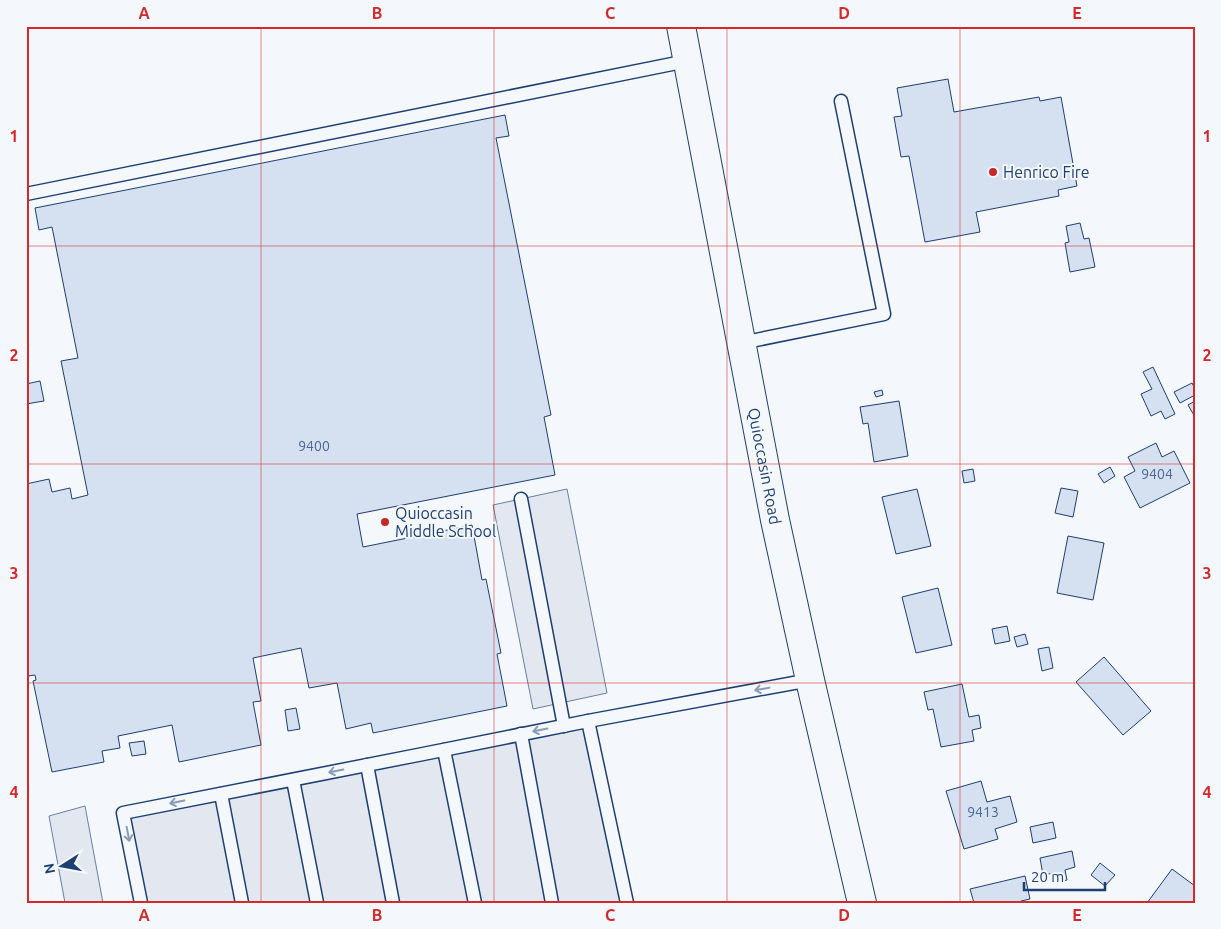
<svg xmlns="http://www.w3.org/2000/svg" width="1221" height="929" font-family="Ubuntu,sans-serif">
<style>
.parking{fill:#e3e8f0;stroke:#687fa3}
.building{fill:#d5e0f0;stroke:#1d3f73}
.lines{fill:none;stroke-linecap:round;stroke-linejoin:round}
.service-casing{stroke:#1d3f73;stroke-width:15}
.secondary-casing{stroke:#1d3f73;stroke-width:30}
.service{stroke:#f4f7fb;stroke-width:12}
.secondary{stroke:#f4f7fb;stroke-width:28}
.oneway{stroke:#889bb7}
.grid{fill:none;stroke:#d62828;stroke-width:1;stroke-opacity:0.55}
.poi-dot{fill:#c62828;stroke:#f4f7fb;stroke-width:2}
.labels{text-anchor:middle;stroke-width:4;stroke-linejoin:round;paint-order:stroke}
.number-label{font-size:14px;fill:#4b6792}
.poi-label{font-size:16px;fill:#1d3f73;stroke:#f4f7fb;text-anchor:start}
.street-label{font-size:16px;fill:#1d3f73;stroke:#f4f7fb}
.neatline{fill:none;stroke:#d62828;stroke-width:2}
.grid-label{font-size:16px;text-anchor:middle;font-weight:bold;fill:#d62828}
</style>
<rect width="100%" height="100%" fill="#f4f7fb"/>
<g class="parking">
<path d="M 567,489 L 607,693 L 533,709 L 493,505 Z"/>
<path d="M 588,721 L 627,903 L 141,903 L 123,813 Z"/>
<path d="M 85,806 L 103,903 L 65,903 L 49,816 Z"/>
</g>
<g class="building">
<path d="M 948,79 L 954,112 L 1039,97 L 1040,101 L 1061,97 L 1077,186 L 1058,190 L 1059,196 L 976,212 L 980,232 L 925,242 L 909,156 L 901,157 L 894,117 L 902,116 L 897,88 Z"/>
<path d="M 505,115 L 509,136 L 496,138 L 551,415 L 544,417 L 555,475 L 357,514 L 363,547 L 472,525 L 482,580 L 486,579 L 501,653 L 497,654 L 507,706 L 373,733 L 371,723 L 346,729 L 337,683 L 309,688 L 301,648 L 253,658 L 261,701 L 253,702 L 261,745 L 179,762 L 172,725 L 118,736 L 120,748 L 102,751 L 104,762 L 52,772 L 33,681 L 36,680 L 35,675 L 28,676 L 26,666 L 26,484 L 49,479 L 52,492 L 70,488 L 72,499 L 88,495 L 61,361 L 78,358 L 52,227 L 39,230 L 35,208 Z"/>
<path d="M 1080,223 L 1084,239 L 1089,238 L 1095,267 L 1070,272 L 1065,243 L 1069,242 L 1066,226 Z"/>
<path d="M 1153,367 L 1175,414 L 1165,419 L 1161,411 L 1151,416 L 1141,394 L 1152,389 L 1143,372 Z"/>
<path d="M 40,381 L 44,401 L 26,404 L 26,384 Z"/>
<path d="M 1192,383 L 1195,389 L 1195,395 L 1180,403 L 1174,392 Z"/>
<path d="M 882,390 L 883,395 L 876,397 L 874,392 Z"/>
<path d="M 899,401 L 908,456 L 874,462 L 868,423 L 863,424 L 860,407 Z"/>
<path d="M 1195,401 L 1195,417 L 1188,405 Z"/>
<path d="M 1156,443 L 1162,457 L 1174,451 L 1190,483 L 1140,508 L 1124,477 L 1135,471 L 1128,457 Z"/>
<path d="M 1110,467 L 1115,476 L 1104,483 L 1098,474 Z"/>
<path d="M 973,469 L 975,481 L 964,483 L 962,471 Z"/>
<path d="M 1061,488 L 1078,491 L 1073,517 L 1055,513 Z"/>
<path d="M 917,489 L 931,546 L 896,554 L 882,497 Z"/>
<path d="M 1068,536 L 1104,543 L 1093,600 L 1057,593 Z"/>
<path d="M 938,588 L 952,645 L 916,653 L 902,597 Z"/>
<path d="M 1007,626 L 1010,641 L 995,644 L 992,629 Z"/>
<path d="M 1025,634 L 1028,644 L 1017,647 L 1014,637 Z"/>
<path d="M 1049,647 L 1053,668 L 1042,671 L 1038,649 Z"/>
<path d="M 1104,657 L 1151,711 L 1123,735 L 1076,682 Z"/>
<path d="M 962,684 L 969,717 L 979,715 L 981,728 L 972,730 L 974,741 L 941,747 L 933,709 L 928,710 L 924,692 Z"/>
<path d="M 296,708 L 300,729 L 288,731 L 285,710 Z"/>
<path d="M 144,741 L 146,754 L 132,756 L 129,743 Z"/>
<path d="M 981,781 L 987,802 L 1010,796 L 1017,822 L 995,829 L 998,839 L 964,849 L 946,791 Z"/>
<path d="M 1053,822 L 1056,838 L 1033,843 L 1030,827 Z"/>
<path d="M 1072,851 L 1075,867 L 1065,870 L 1067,880 L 1056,883 L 1054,873 L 1043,875 L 1040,858 Z"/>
<path d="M 1100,863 L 1115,875 L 1105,886 L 1091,875 Z"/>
<path d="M 1172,869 L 1195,886 L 1195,898 L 1192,903 L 1147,903 Z"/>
<path d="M 1025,876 L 1030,899 L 1021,901 L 1022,903 L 974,903 L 970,889 Z"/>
</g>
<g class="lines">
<defs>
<g id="service">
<path d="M 26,194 L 687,61"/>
<path d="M 741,343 L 884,314 L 841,101"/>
<path d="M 521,499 L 564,726"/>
<path d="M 588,721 L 627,903"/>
<path d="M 521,734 L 552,903"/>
<path d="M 444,750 L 475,903"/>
<path d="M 367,765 L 393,903"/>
<path d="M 293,780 L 317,903"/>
<path d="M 221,794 L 242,903"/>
<path d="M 141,903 L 123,813 L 418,755 L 588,721 L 810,680"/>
</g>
<g id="secondary">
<path id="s1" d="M 681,26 L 775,520 L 810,680 L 862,903"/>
</g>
</defs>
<use href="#service" class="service-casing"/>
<use href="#secondary" class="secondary-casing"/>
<use href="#service" class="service"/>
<use href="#secondary" class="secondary"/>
</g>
<defs><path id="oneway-shaft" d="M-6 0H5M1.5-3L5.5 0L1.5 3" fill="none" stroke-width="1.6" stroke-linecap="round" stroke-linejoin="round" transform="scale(1.25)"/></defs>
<g class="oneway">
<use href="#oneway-shaft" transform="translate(762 689) rotate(170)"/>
<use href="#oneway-shaft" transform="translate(540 730) rotate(169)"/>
<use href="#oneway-shaft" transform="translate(336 771) rotate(169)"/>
<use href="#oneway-shaft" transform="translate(177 802) rotate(169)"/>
<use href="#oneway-shaft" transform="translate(128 834) rotate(79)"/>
</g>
<path class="grid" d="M 261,26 L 261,903M 494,26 L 494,903M 727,26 L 727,903M 960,26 L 960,903M 26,246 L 1195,246M 26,464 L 1195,464M 26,683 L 1195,683"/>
<g class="poi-dot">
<circle cx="993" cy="172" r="5"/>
<circle cx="385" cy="522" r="5"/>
</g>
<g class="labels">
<g class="number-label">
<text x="314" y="451">9400</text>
<text x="1157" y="479">9404</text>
<text x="983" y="817">9413</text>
</g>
<g class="poi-label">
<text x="1003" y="178">Henrico Fire</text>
<text x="395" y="519">Quioccasin<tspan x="395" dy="18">Middle School</tspan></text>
</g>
<g class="street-label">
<text dy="6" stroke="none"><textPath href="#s1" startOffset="448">Quioccasin Road</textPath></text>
</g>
</g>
<rect width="1221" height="929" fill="none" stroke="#f4f7fb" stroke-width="55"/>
<g transform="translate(62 866) rotate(259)" stroke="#f4f7fb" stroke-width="4" paint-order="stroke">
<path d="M0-4L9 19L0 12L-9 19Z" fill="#1d3f73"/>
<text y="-8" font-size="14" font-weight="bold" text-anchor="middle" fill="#1d3f73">N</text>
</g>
<path d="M1024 882v8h81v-8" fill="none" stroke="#1d3f73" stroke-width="2.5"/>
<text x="1031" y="882" font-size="15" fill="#1d3f73" stroke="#f4f7fb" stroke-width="4" paint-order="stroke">20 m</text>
<rect x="28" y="28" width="1166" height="874" class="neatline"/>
<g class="grid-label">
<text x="144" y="19">A</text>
<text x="377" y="19">B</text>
<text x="610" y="19">C</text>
<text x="844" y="19">D</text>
<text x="1077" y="19">E</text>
<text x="14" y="142">1</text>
<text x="1207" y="142">1</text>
<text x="14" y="361">2</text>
<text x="1207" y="361">2</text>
<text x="14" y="579">3</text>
<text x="1207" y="579">3</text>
<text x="14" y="798">4</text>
<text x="1207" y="798">4</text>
<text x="144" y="921">A</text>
<text x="377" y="921">B</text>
<text x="610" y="921">C</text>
<text x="844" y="921">D</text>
<text x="1077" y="921">E</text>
</g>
</svg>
